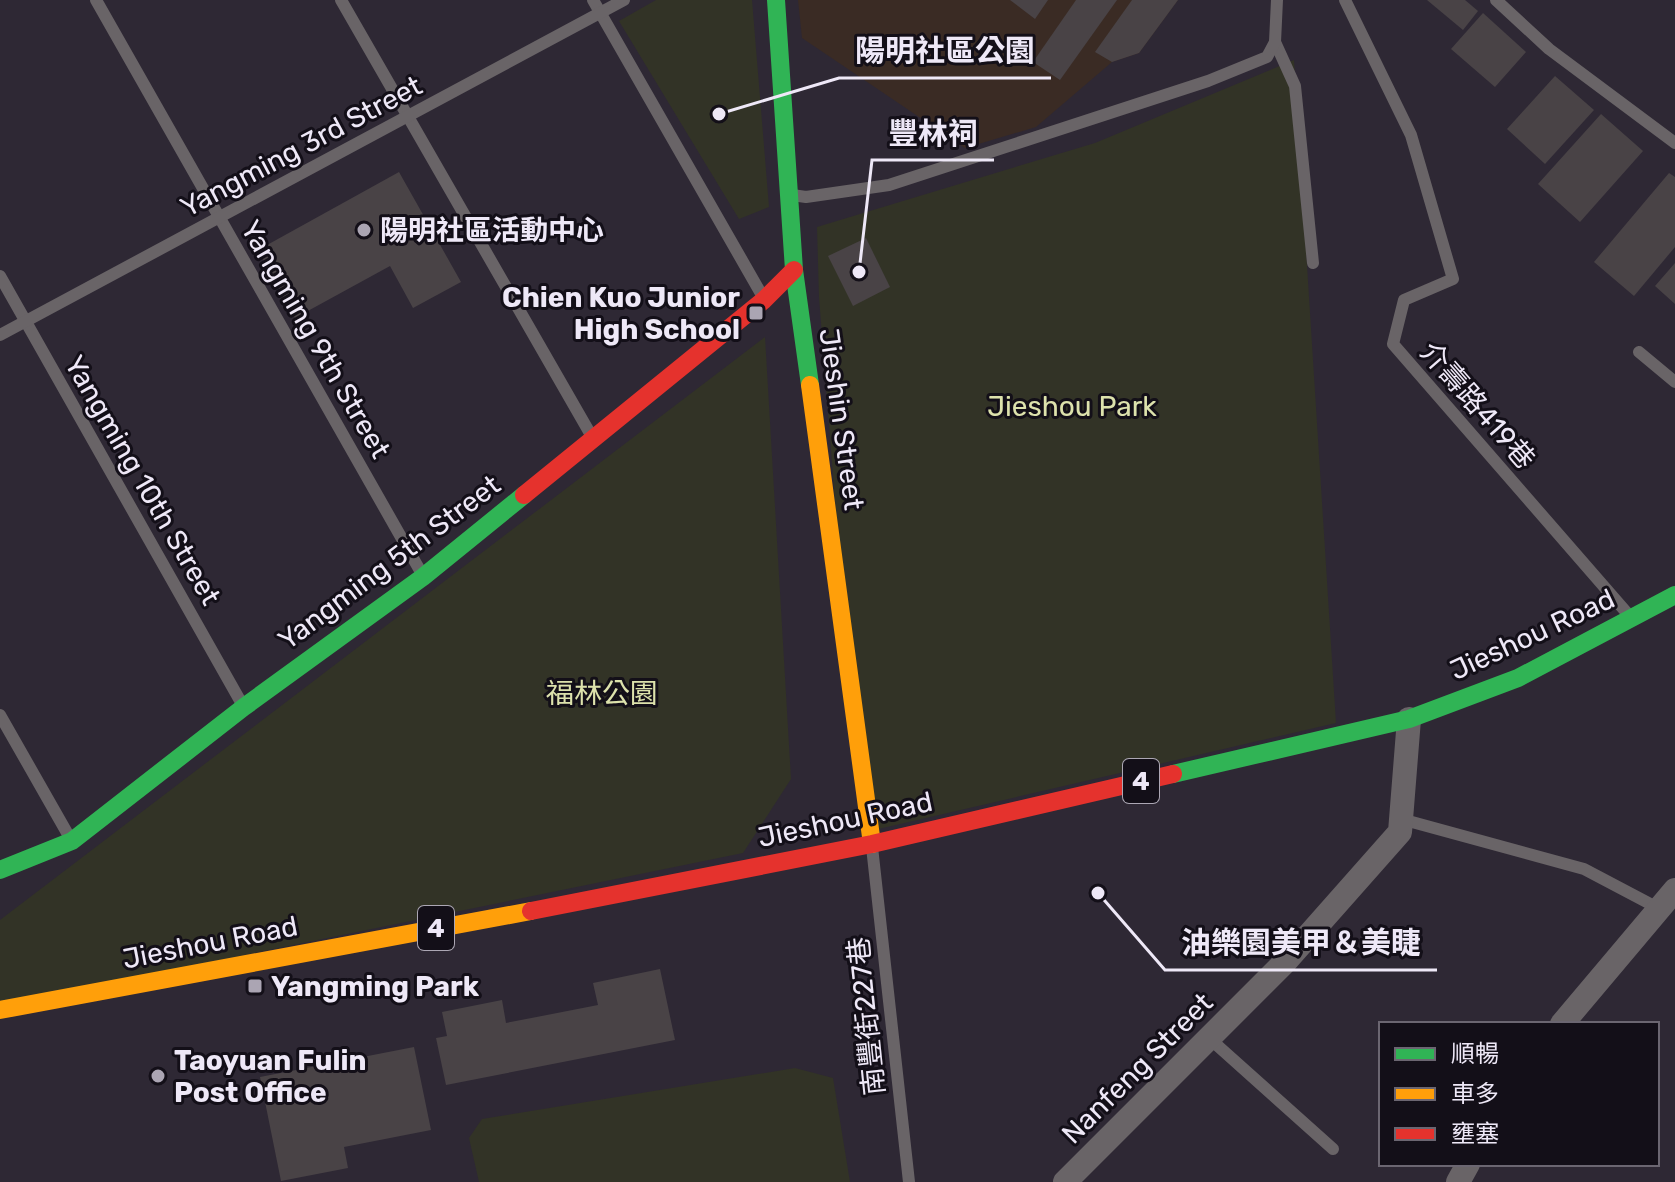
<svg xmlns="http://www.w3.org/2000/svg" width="1675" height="1182" font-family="Rubik,'Noto Sans TC',sans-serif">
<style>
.education{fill:#3a2b24}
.green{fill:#323326}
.building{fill:#494346}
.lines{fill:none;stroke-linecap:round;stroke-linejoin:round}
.lane{stroke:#696467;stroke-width:12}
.street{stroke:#696467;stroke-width:24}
.fast{stroke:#30b455;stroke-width:18}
.slow{stroke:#ff9f0a;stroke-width:18}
.jam{stroke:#e5322d;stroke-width:18}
.poi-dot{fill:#aba5b3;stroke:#130f18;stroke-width:3}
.labels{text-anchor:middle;stroke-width:6;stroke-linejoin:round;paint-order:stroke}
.shield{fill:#130f18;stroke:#aca7b4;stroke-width:2}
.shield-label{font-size:26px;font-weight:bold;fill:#eee8f7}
.street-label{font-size:28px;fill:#eee8f7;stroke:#130f18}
.poi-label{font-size:28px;font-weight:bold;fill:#eee8f7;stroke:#130f18;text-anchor:start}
.park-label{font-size:28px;fill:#dde2ac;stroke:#130f18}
.leader{fill:none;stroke:#eee8f7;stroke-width:3}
.callout-dot{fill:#eee8f7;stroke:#130f18;stroke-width:3}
.callout-label{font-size:30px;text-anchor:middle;font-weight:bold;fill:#eee8f7;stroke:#130f18;stroke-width:6;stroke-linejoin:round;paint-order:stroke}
</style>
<rect width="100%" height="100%" fill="#2e2834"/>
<path class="education" d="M 798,0 L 1178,0 L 1139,53 L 1112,62 L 1036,127 L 965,148 L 802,38 Z"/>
<g class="green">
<path d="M 656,0 L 752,0 L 769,207 L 739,219 L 619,21 Z"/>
<path d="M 1294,60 L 1336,723 L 861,833 L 819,297 L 817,227 L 1095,143 Z"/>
<path d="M 765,337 L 791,779 L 743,853 L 0,1005 L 0,920 Z"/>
<path d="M 795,1068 L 833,1078 L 850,1182 L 479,1182 L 469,1138 L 482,1119 Z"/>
</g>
<g class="building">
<path d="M 1010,0 L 1048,0 L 1035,19 Z"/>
<path d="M 1076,0 L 1117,0 L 1060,80 L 1033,62 Z"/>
<path d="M 1132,0 L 1178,0 L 1139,53 L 1112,62 L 1095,52 Z"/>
<path d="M 1427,0 L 1465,0 L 1478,11 L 1463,30 Z"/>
<path d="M 1483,13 L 1526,52 L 1495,87 L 1451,49 Z"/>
<path d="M 1555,76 L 1594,110 L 1545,164 L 1507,129 Z"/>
<path d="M 1601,114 L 1643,151 L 1580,222 L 1538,184 Z"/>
<path d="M 399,172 L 461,282 L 413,308 L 390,266 L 295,318 L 258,250 Z"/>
<path d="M 1669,173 L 1675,177 L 1675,247 L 1634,296 L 1594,262 Z"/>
<path d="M 866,238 L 890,287 L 853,306 L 828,256 Z"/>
<path d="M 1675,263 L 1675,304 L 1655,286 Z"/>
<path d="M 660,969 L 675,1040 L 446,1085 L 436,1038 L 447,1036 L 442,1012 L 502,1000 L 506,1023 L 598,1005 L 593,983 Z"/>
<path d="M 414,1047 L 431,1130 L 344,1147 L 348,1168 L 281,1181 L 260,1077 Z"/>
</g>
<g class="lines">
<g class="lane">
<path d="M 96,0 L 422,574"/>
<path d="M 341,0 L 591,435"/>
<path d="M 593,0 L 763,297"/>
<path d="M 1345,0 L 1411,135 L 1453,279 L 1404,300 L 1393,344 L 1627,613"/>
<path d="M 1496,0 L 1549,49 L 1675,143"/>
<path d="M 1275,42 L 1295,86 L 1313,263"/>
<path d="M 792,195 L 806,197 L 889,185 L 1208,81 L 1267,57 L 1275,42 L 1277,0"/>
<path d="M 0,276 L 242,704"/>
<path d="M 0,335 L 624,0"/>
<path d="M 1639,352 L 1675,382"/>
<path d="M 0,715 L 70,838"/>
<path d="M 1401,819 L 1584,869 L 1658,908"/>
<path d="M 872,847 L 909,1182"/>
<path d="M 1209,1038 L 1333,1149"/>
</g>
<g class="street">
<path d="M 1562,1024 L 1675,890"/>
<path d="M 1065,1182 L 1285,962 L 1400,832 L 1409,719"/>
<path d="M 1458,1182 L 1468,1164"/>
</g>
<g class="fast">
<path d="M 776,0 L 794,270 L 810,385"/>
<path d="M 1173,774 L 1409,719 L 1518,678 L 1675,595"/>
<path d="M 0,870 L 72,841 L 244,707 L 423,577 L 524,495"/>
</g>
<g class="slow">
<path d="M 810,385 L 872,844"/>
<path d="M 0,1010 L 531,911"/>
</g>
<g class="jam">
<path d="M 524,495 L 764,300 L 794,270"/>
<path d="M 531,911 L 872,844 L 1173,774"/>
</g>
</g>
<g class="poi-dot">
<circle cx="364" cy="230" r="8"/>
<rect x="748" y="305" width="16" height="16" rx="4"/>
<rect x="247" y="978" width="16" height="16" rx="4"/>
<circle cx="158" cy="1076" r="8"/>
</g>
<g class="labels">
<g class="shield">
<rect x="1123" y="759" width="36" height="44" rx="6"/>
<rect x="418" y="906" width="36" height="44" rx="6"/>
</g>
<g class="shield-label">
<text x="1141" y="790">4</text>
<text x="436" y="937">4</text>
</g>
<g class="street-label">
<text transform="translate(301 146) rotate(-28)" y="10">Yangming 3rd Street</text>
<text transform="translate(316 339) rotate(60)" y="10">Yangming 9th Street</text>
<text transform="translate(1478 405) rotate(49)" y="10">介壽路419巷</text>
<text transform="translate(842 419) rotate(82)" y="10">Jieshin Street</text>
<text transform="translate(143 480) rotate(60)" y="10">Yangming 10th Street</text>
<text transform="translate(389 562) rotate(-37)" y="10">Yangming 5th Street</text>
<text transform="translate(1532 634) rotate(-25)" y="10">Jieshou Road</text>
<text transform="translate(845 819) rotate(-12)" y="10">Jieshou Road</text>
<text transform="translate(210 942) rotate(-11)" y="10">Jieshou Road</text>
<text transform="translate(866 1016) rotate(-96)" y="10">南豐街227巷</text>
<text transform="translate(1137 1068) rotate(-45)" y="10">Nanfeng Street</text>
</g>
<g class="poi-label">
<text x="380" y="240">陽明社區活動中心</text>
<text x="740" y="307" text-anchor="end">Chien Kuo Junior<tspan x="740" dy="32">High School</tspan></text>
<text x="271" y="996">Yangming Park</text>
<text x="174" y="1070">Taoyuan Fulin<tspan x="174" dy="32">Post Office</tspan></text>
</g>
<g class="park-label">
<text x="1072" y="416">Jieshou Park</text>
<text x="602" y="703">福林公園</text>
</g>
</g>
<path class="leader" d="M719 114L839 78H1051M859 272L872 160H994M1098 893L1165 970H1437"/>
<g class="callout-dot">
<circle cx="719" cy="114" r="8"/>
<circle cx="859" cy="272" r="8"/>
<circle cx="1098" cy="893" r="8"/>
</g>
<g class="callout-label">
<text x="945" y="61">陽明社區公園</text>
<text x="933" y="144">豐林祠</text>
<text x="1301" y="953">油樂園美甲＆美睫</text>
</g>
<rect x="1379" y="1022" width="280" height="144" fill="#130f18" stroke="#6b6671" stroke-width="2"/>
<rect x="1395" y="1048" width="40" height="12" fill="#30b455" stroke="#6b6671" stroke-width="2"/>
<text x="1451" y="1062" font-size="24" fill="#eee8f7">順暢</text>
<rect x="1395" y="1088" width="40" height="12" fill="#ff9f0a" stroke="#6b6671" stroke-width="2"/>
<text x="1451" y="1102" font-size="24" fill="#eee8f7">車多</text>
<rect x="1395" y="1128" width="40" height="12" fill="#e5322d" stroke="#6b6671" stroke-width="2"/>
<text x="1451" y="1142" font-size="24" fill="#eee8f7">壅塞</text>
</svg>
